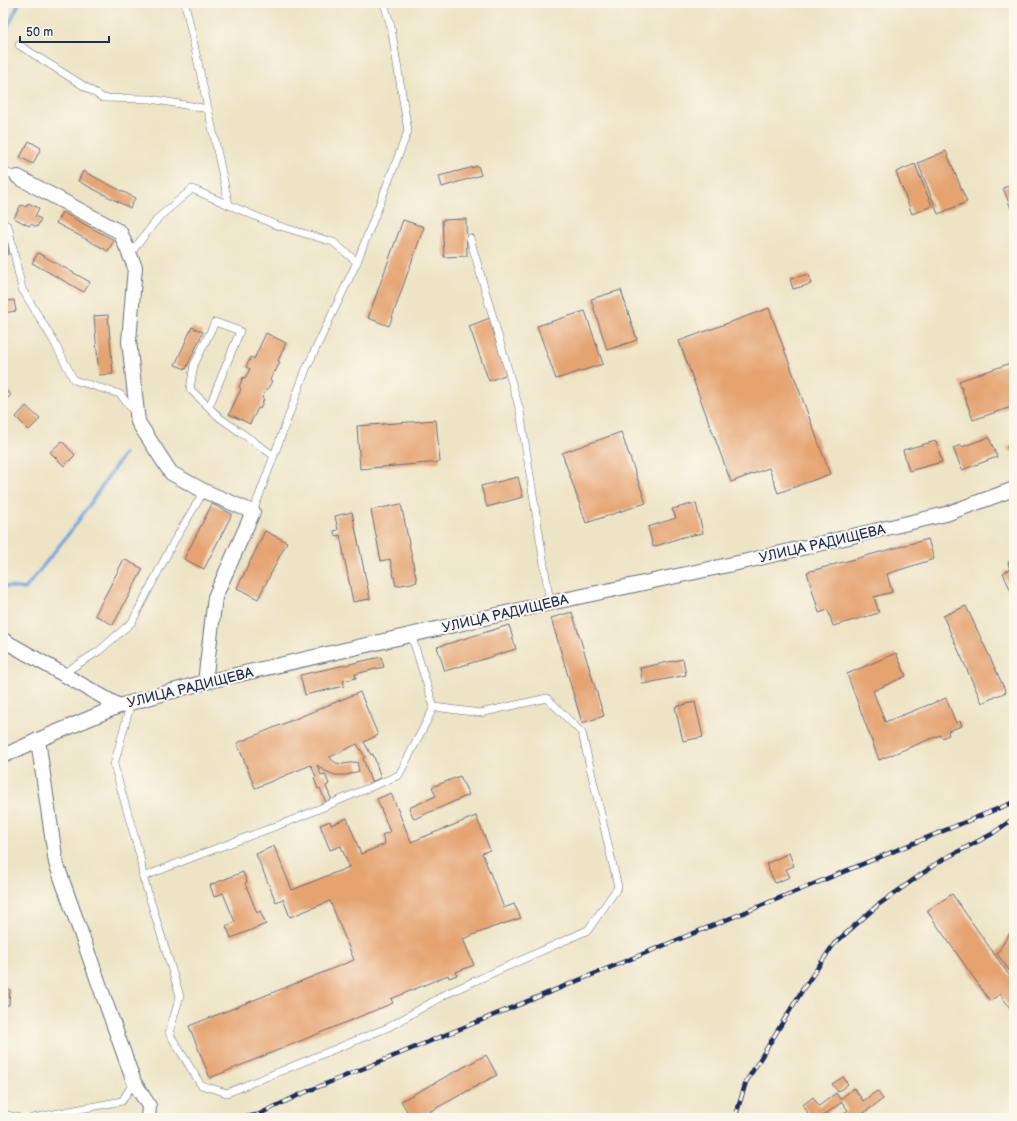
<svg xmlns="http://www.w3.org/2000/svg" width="1017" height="1121" font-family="'Balsamiq Sans',sans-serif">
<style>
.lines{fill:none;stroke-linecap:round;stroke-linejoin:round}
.stream{stroke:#6fa3dc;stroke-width:3.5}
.building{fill:#e5a370}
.service-casing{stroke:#646e82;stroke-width:8}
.minor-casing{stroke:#646e82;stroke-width:16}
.service{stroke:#fff;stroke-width:7}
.minor{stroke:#fff;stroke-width:14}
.rail-casing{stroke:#1b2f5e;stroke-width:4.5}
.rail{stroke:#fbf7ec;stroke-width:3;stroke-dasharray:9;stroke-linecap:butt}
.labels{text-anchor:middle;stroke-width:4;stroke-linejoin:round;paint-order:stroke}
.street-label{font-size:14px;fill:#1b2f5e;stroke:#fbf7ec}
</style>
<rect width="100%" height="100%" fill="#fbf7ec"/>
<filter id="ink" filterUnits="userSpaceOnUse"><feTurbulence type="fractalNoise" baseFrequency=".025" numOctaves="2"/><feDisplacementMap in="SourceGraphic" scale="8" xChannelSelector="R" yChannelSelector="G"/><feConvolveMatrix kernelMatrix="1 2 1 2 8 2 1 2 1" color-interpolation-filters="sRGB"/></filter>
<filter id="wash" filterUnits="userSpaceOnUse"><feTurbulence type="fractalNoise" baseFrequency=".012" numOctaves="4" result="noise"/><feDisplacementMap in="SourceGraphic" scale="16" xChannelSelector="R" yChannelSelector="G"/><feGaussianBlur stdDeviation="0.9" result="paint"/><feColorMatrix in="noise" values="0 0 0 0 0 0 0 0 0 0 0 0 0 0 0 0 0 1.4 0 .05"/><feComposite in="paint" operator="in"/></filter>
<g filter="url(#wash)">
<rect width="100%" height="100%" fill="#ede4c5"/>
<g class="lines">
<g class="stream">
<path d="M 3,37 L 19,3"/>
<path d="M 3,586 L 25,589 L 74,527 L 124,454"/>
</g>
</g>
<g id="blocks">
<g class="building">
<path d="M 29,141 L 41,148 L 33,164 L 20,157 Z"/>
<path d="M 946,151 L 967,202 L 938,214 L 918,163 Z"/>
<path d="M 915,164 L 932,206 L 912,214 L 896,172 Z"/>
<path d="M 478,166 L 481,175 L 442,187 L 439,176 Z"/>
<path d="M 83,171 L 135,198 L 130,208 L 78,181 Z"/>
<path d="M 1014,184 L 1014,216 L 1003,188 Z"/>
<path d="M 28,203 L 39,208 L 35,216 L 41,219 L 37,227 L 31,224 L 29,226 L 14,218 L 21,205 L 26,207 Z"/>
<path d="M 62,212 L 114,240 L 108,251 L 56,223 Z"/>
<path d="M 466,219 L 467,256 L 444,257 L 442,220 Z"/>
<path d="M 403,220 L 424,227 L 389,326 L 368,318 Z"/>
<path d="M 7,242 L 9,254 L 3,255 L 3,243 Z"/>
<path d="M 38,253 L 90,282 L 84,292 L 32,263 Z"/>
<path d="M 809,274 L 811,284 L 793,289 L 790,279 Z"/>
<path d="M 621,290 L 637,340 L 607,350 L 591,299 Z"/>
<path d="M 14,300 L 16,311 L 3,313 L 3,302 Z"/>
<path d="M 769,308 L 830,474 L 778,493 L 769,468 L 731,482 L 679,341 Z"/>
<path d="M 585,311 L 603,364 L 556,379 L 537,326 Z"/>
<path d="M 108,315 L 113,374 L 99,375 L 94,316 Z"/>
<path d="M 490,318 L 510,373 L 489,381 L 469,326 Z"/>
<path d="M 192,327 L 203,332 L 186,369 L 175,365 Z"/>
<path d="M 266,333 L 286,343 L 278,361 L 280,362 L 275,372 L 274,371 L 270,380 L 272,381 L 267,390 L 266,390 L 262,398 L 264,399 L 260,409 L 258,408 L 250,424 L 229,414 L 241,389 L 239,387 L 243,377 L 245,378 L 250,369 L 246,367 L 251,357 L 254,359 Z"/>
<path d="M 1014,362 L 1014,406 L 973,420 L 959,381 Z"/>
<path d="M 3,387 L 11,395 L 3,403 Z"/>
<path d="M 26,406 L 40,419 L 29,430 L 16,417 Z"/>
<path d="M 436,420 L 440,462 L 360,469 L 357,426 Z"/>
<path d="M 621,432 L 646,503 L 586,523 L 562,453 Z"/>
<path d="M 989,437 L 997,457 L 962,470 L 953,448 L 961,445 L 962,447 Z"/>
<path d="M 62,441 L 75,455 L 64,466 L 50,452 Z"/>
<path d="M 936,441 L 942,462 L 909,471 L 903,450 Z"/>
<path d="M 1014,444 L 1014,450 L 1009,452 L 1007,447 Z"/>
<path d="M 518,477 L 523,497 L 487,507 L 481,486 Z"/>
<path d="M 696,503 L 703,533 L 683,537 L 653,547 L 648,527 L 676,518 L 672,509 Z"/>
<path d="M 212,504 L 232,514 L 204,569 L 184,559 Z"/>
<path d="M 401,504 L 417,582 L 396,586 L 390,559 L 381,561 L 371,510 Z"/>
<path d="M 352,512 L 370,599 L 353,602 L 340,535 L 335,536 L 334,531 L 338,530 L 335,516 Z"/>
<path d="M 265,531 L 287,542 L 258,599 L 237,588 Z"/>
<path d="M 928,539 L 934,559 L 887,574 L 892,592 L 874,597 L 879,613 L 833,626 L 828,610 L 819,613 L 807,572 Z"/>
<path d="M 124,559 L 143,569 L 113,625 L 95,615 Z"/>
<path d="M 1014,560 L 1014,598 L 1003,573 L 1010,569 L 1008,563 Z"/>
<path d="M 966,606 L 1006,692 L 982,703 L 943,616 Z"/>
<path d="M 572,612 L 604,716 L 582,723 L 551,618 Z"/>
<path d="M 509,625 L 516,649 L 445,671 L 437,647 Z"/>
<path d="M 896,653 L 906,676 L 873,691 L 885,722 L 946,698 L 956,723 L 960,721 L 962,726 L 948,731 L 949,735 L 942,738 L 940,735 L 879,760 L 847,674 Z"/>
<path d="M 381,657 L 384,667 L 355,674 L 356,678 L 343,681 L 344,686 L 305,695 L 300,675 Z"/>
<path d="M 683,659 L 686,675 L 643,684 L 640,668 Z"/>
<path d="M 360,692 L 378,735 L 364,742 L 371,755 L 373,754 L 381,778 L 371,782 L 363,758 L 365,757 L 357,744 L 330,757 L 331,759 L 336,763 L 343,764 L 357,762 L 359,771 L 347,775 L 335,775 L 325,771 L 317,765 L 321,775 L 325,774 L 329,784 L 326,786 L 332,801 L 326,803 L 320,788 L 318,789 L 314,778 L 316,777 L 311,765 L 255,788 L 237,743 Z"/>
<path d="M 695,702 L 703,737 L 683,741 L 675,707 Z"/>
<path d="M 460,776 L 469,795 L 414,819 L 409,808 L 436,796 L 432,787 Z"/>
<path d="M 391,793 L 411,842 L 476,816 L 490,850 L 482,853 L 504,908 L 514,904 L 521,918 L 491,928 L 463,939 L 474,965 L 456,972 L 457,975 L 449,978 L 448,975 L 391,999 L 393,1003 L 210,1078 L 189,1026 L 354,960 L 330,901 L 290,917 L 283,899 L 276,902 L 256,854 L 274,846 L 292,890 L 349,867 L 341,846 L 330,850 L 320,825 L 330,821 L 331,825 L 347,818 L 361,854 L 385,844 L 382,835 L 390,832 L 377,799 Z"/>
<path d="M 789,853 L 794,866 L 786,869 L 790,877 L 775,883 L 766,864 Z"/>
<path d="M 243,872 L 247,882 L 245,883 L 257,913 L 260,911 L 266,924 L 231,938 L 226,926 L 235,922 L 223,893 L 214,897 L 210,885 Z"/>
<path d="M 952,894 L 1014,982 L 1014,1014 L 1000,994 L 990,1001 L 927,911 Z"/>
<path d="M 1014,926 L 1014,977 L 997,954 Z"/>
<path d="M 3,988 L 10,989 L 9,1005 L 3,1005 Z"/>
<path d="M 486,1055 L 497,1075 L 418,1118 L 411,1118 L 401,1101 Z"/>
<path d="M 843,1077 L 848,1084 L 838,1092 L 832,1084 Z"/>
<path d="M 854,1088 L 863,1101 L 877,1091 L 883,1099 L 857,1118 L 838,1118 L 848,1110 L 842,1102 L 820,1118 L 802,1118 L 808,1113 L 803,1105 L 813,1097 L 819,1106 L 836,1093 L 840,1099 Z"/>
</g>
</g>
</g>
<g filter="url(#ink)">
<use href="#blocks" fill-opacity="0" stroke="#646e82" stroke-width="1"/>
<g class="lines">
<defs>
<g id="service">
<path d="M 185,3 L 229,205"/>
<path d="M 19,45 L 103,98 L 151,99 L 208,109"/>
<path d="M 3,171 L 18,177"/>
<path d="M 3,223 L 8,226 L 22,289 L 53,340 L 74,380 L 120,394 L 135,413"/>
<path d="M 470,238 L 520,411 L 550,603"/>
<path d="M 130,254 L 159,217 L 192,189 L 276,225 L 333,242 L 357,262"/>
<path d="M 209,407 L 240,331 L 215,322 L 194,365 L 190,389 L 220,418 L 273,455"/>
<path d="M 253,512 L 306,369 L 357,262 L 408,131 L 391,27 L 384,3"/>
<path d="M 62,674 L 99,651 L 132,622 L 173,543 L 204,491"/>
<path d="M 131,702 L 114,765 L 140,856 L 143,877 L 180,996 L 169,1033 L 201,1085 L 227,1093 L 389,1027 L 446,994 L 588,930 L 618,887 L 582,733 L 547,698 L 480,713 L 434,707 L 411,634"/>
<path d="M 143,877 L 196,856 L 295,819 L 399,775 L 434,707"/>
<path d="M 3,1114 L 19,1118"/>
<path d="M 33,1118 L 122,1101 L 134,1082"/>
</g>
<g id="minor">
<path d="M 18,177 L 120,232 L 135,267 L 129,341 L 138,422 L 171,473 L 204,491 L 253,512 L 215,597 L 205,682"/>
<path d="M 3,640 L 119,706"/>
<path d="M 38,740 L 56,863 L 134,1082 L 149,1106 L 148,1118"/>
<path d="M 3,756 L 38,740 L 119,706 L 205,682 L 550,603 L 747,561 L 946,514 L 1014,489"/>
</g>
</defs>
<use href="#service" class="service-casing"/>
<use href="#minor" class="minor-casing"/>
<use href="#service" class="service"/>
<use href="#minor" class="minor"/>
<defs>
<g id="rail">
<path d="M 241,1118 L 256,1115"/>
<path d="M 251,1118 L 301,1094 L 1014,802"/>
<path d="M 735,1118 L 746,1082 L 803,989 L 834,944 L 878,905 L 940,861 L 992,834 L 1014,818"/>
</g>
</defs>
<use href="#rail" class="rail-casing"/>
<use href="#rail" class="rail"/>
</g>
</g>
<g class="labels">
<g class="street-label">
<text transform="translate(822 543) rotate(-13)" y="5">УЛИЦА РАДИЩЕВА</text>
<text transform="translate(505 613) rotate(-13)" y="5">УЛИЦА РАДИЩЕВА</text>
<text transform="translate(190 687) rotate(-14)" y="5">УЛИЦА РАДИЩЕВА</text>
</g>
</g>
<rect width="1017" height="1121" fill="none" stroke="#fbf7ec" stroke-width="16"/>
<path d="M20 36v6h89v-6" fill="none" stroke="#1b2f5e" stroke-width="2"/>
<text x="26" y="36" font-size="12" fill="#1b2f5e" stroke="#fbf7ec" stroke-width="3" paint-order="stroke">50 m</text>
</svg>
